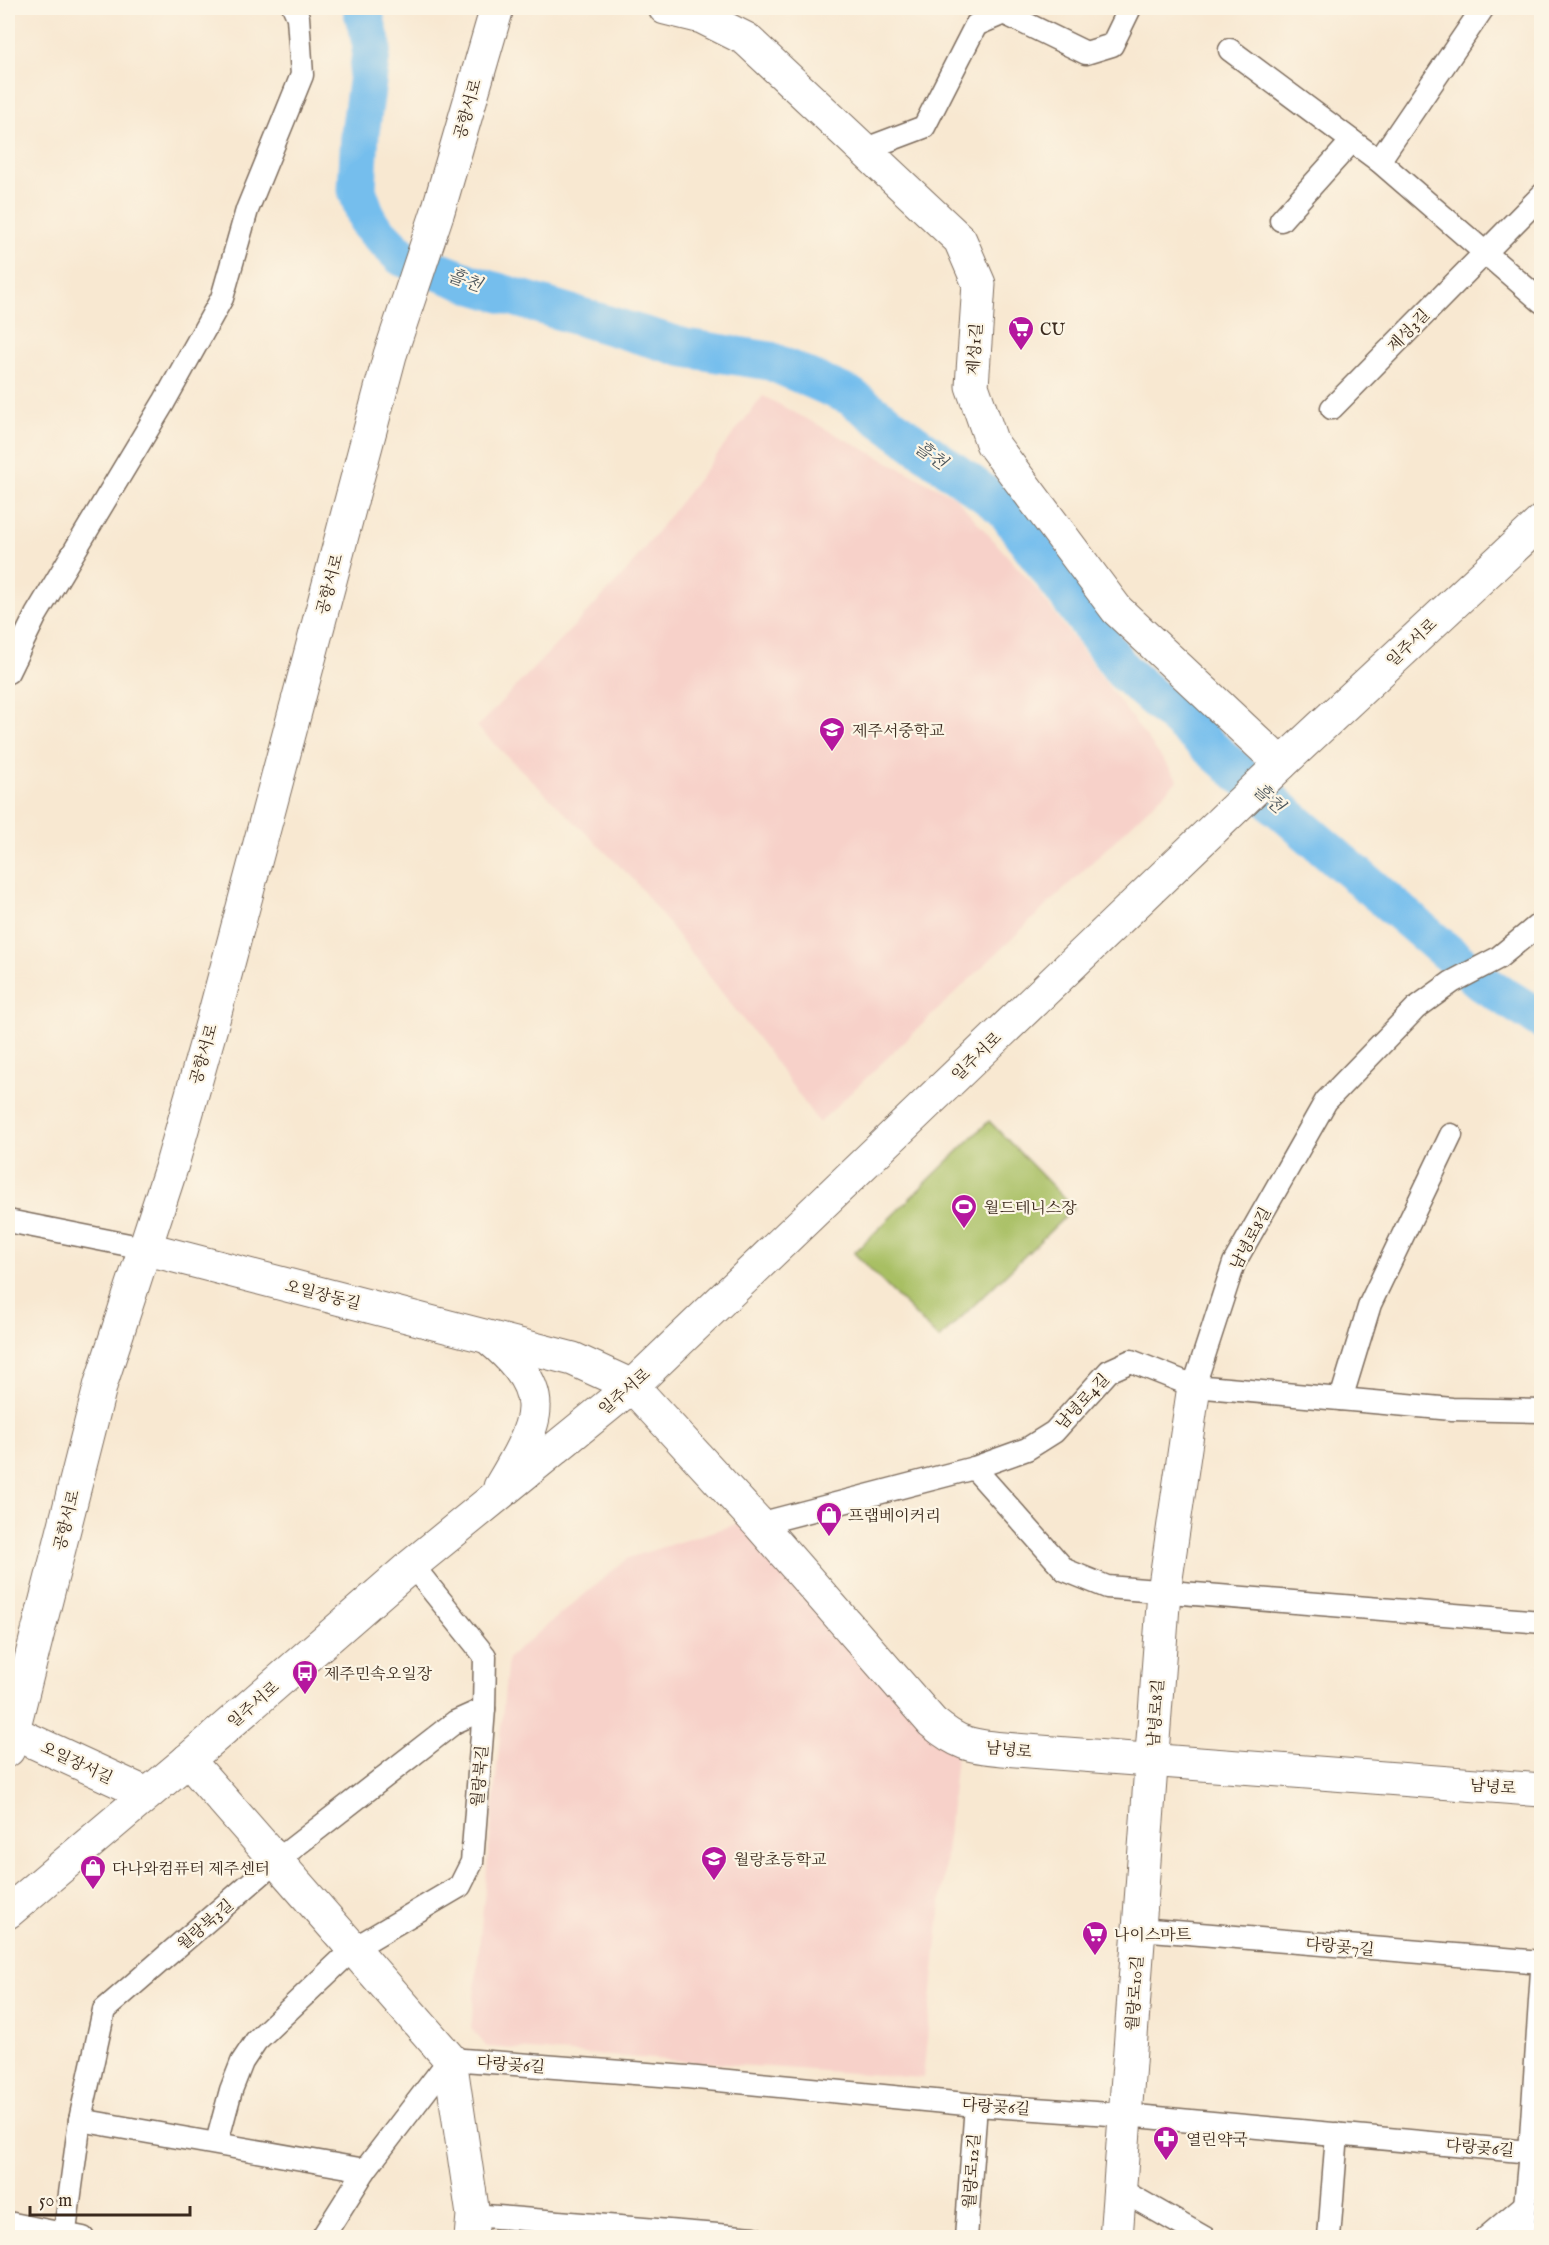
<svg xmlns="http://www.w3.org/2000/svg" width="1549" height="2245" font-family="'IM FELL English','Noto Serif KR',serif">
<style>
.built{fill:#f7d1c9}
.green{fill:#a8bf64;stroke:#727441;stroke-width:1.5}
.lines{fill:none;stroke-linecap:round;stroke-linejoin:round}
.river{stroke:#74beed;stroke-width:39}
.street-casing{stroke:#7d6c5d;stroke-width:25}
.secondary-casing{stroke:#7d6c5d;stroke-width:35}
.street{stroke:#fff;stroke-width:22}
.secondary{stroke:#fff;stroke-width:33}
.labels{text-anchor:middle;stroke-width:4.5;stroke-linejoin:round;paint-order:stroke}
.street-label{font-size:16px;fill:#3b2a1e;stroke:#fcf5e5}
.poi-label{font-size:16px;fill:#3b2a1e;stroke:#fcf5e5;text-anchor:start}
.water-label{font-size:18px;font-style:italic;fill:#4c565c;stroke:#fcf5e5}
</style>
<rect width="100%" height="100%" fill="#fcf5e5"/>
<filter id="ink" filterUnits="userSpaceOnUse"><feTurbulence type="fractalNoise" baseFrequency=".0167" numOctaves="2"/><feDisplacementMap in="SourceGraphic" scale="12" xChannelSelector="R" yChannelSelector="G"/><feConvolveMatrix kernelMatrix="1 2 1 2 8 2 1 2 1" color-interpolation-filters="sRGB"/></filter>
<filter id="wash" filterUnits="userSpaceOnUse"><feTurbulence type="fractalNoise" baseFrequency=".008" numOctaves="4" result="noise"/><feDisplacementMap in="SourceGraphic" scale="24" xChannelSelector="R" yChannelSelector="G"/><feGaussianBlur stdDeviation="1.35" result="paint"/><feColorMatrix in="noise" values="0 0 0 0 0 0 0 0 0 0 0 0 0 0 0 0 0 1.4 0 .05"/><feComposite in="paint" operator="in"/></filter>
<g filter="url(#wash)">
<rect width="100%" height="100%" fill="#f8e8d1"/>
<g class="built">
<path d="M 763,396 L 955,497 L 1034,586 L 1178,780 L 819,1123 L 765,1048 L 635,881 L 477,727 L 625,573 Z"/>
<path d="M 762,1516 L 958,1737 L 923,2078 L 487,2047 L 471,2028 L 508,1658 L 628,1558 Z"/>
</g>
<path class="green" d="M 989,1121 L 1074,1208 L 939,1339 L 854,1253 Z"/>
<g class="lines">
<path class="river" d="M 362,8 L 372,46 L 360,133 L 357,190 L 369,224 L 402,257 L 474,285 L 685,348 L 770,361 L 850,396 L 1004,508 L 1123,671 L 1303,829 L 1483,983 L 1542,1020"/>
</g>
</g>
<g filter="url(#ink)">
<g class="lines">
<defs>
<g id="street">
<path d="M 1230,50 L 1379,161 L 1542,302"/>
<path d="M 863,150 L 924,127 L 976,25 L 1004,13 L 1086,53 L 1112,45 L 1130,8"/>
<path d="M 1379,161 L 1483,8"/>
<path d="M 1281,220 L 1352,141"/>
<path d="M 1332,408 L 1542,195"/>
<path d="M 8,672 L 36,615 L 164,402 L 222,298 L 247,210 L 302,75 L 298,17 L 294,8"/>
<path d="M 8,1221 L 144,1248"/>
<path d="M 1194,1386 L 1234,1263 L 1326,1101 L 1416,1008 L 1452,982 L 1498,958 L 1542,922"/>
<path d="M 1341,1399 L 1370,1304 L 1451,1135"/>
<path d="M 974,1468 L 1065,1570 L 1107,1587 L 1542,1622"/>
<path d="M 759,1524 L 974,1468 L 1027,1449 L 1054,1432 L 1109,1371 L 1131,1361 L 1194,1386 L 1452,1409 L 1542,1411"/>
<path d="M 1139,1929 L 1542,1962"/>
<path d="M 80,2120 L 365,2170"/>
<path d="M 217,2142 L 231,2090 L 242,2062 L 256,2041 L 353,1949 L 460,1886 L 472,1862 L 484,1709 L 485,1656 L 412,1565"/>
<path d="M 1119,2189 L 1205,2238"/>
<path d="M 473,2215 L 754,2238"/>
<path d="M 8,2223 L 83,2238"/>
<path d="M 64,2238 L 80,2120 L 104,2010 L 275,1862 L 455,1722 L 484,1709"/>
<path d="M 322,2238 L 365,2170 L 450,2059 L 687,2077 L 976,2105 L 1125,2115 L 1542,2153"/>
<path d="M 966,2238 L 976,2105"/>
<path d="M 1329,2238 L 1337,2134"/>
<path d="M 1486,2238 L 1525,2205"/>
<path d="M 1522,2238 L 1530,2152 L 1542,1971"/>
</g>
<g id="secondary">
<path d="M 665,8 L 702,17 L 746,39 L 960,240 L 979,284 L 972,386 L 992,443 L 1117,610 L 1281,764"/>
<path d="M 144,1248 L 573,1359 L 632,1386 L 759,1524 L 932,1722 C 958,1744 970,1746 1003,1749 L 1542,1790"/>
<path d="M 489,1338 C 508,1354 534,1378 534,1406 C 535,1430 512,1467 500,1487"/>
<path d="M 8,1730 L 147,1794"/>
<path d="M 8,1750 L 101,1383 L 171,1168 L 213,1020 L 390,355 L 438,211 L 497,8"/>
<path d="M 188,1760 L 450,2059 L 473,2215 L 471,2238"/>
<path d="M 8,1912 L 188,1760 L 412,1565 L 632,1386 L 1281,764 L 1542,521"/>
<path d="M 1116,2238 L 1164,1592 L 1194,1386"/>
</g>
</defs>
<use href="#street" class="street-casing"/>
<use href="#secondary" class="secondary-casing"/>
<use href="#street" class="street"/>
<use href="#secondary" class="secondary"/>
</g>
</g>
<defs>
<symbol id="supermarket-pin" viewBox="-11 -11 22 30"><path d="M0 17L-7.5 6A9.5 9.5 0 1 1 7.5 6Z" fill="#b5179e" stroke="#fcf5e5"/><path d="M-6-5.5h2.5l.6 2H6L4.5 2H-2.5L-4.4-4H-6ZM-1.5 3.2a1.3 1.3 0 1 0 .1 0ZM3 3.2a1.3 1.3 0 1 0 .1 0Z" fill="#fff"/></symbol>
<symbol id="school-pin" viewBox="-11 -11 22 30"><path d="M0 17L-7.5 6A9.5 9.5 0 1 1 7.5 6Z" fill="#b5179e" stroke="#fcf5e5"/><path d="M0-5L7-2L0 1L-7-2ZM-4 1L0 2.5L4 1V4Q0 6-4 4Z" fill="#fff"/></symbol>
<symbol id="stadium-pin" viewBox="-11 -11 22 30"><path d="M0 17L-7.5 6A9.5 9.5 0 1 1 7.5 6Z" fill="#b5179e" stroke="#fcf5e5"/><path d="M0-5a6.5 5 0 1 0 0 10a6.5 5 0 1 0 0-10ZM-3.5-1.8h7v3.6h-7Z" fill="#fff"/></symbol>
<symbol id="shop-pin" viewBox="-11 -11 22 30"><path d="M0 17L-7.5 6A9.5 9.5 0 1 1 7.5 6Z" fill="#b5179e" stroke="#fcf5e5"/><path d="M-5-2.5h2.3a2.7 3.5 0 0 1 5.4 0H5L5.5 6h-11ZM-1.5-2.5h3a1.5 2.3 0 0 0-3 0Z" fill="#fff"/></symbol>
<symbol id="bus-pin" viewBox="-11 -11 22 30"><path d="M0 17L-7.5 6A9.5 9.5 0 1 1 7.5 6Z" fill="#b5179e" stroke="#fcf5e5"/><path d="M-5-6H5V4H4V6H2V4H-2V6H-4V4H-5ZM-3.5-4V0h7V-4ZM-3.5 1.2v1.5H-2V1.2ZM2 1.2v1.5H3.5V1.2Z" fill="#fff"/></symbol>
<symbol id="pharmacy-pin" viewBox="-11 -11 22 30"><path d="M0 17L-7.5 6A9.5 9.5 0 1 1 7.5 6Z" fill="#b5179e" stroke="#fcf5e5"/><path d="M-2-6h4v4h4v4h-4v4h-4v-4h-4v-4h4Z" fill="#fff"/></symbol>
</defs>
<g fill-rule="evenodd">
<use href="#supermarket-pin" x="1006" y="314" width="30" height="40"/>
<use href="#school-pin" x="817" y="715" width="30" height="40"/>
<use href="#stadium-pin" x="949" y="1192" width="30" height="40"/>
<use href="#shop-pin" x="814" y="1500" width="30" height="40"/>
<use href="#bus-pin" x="290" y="1658" width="30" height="40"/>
<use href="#school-pin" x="699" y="1844" width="30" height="40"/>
<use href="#shop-pin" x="78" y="1853" width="30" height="40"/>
<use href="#supermarket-pin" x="1080" y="1919" width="30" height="40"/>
<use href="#pharmacy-pin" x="1151" y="2124" width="30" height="40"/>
</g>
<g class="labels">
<g class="street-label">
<text transform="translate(467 109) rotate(-74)" y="6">공항서로</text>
<text transform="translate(1408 330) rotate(-46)" y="6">제성3길</text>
<text transform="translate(974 349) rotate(-86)" y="6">제성1길</text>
<text transform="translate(329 584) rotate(-75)" y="6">공항서로</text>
<text transform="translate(1411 642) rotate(-43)" y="6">일주서로</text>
<text transform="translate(203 1054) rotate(-74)" y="6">공항서로</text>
<text transform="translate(976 1056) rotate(-44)" y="6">일주서로</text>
<text transform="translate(1250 1238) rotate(-62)" y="6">남녕로8길</text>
<text transform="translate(323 1294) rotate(14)" y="6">오일장동길</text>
<text transform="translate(624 1391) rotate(-41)" y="6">일주서로</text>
<text transform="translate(1082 1401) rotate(-47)" y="6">남녕로4길</text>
<text transform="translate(66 1520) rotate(-76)" y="6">공항서로</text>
<text transform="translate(253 1704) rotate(-41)" y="6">일주서로</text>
<text transform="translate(1155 1713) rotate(-86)" y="6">남녕로8길</text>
<text transform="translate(1009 1749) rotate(6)" y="6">남녕로</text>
<text transform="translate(77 1762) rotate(25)" y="6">오일장서길</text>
<text transform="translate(479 1776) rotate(-85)" y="6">월랑북길</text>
<text transform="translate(1493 1786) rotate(4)" y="6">남녕로</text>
<text transform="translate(205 1924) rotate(-41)" y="6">월랑북3길</text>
<text transform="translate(1340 1946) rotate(5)" y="6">다랑곶7길</text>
<text transform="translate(1134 1993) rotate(-86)" y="6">월랑로10길</text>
<text transform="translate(511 2064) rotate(4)" y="6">다랑곶6길</text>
<text transform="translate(996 2106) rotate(4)" y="6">다랑곶6길</text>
<text transform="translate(1480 2147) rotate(5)" y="6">다랑곶6길</text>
<text transform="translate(971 2171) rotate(-86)" y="6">월랑로12길</text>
</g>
<g class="poi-label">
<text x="1040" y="335">CU</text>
<text x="852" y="736">제주서중학교</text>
<text x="984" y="1213">월드테니스장</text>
<text x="848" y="1521">프랩베이커리</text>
<text x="324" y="1679">제주민속오일장</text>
<text x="734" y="1865">월랑초등학교</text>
<text x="112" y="1874">다나와컴퓨터 제주센터</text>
<text x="1114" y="1940">나이스마트</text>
<text x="1186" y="2145">열린약국</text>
</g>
<g class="water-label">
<text transform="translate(465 280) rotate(20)" y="6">흘천</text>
<text transform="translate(931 455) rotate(36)" y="6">흘천</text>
<text transform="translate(1269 798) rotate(41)" y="6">흘천</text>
</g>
</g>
<rect width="1549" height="2245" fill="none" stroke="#fcf5e5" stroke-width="30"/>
<path d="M30 2206v9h160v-9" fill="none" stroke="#3b2a1e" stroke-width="3"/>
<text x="39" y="2206" font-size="18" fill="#3b2a1e" stroke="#fcf5e5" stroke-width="4.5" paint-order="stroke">50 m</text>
</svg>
